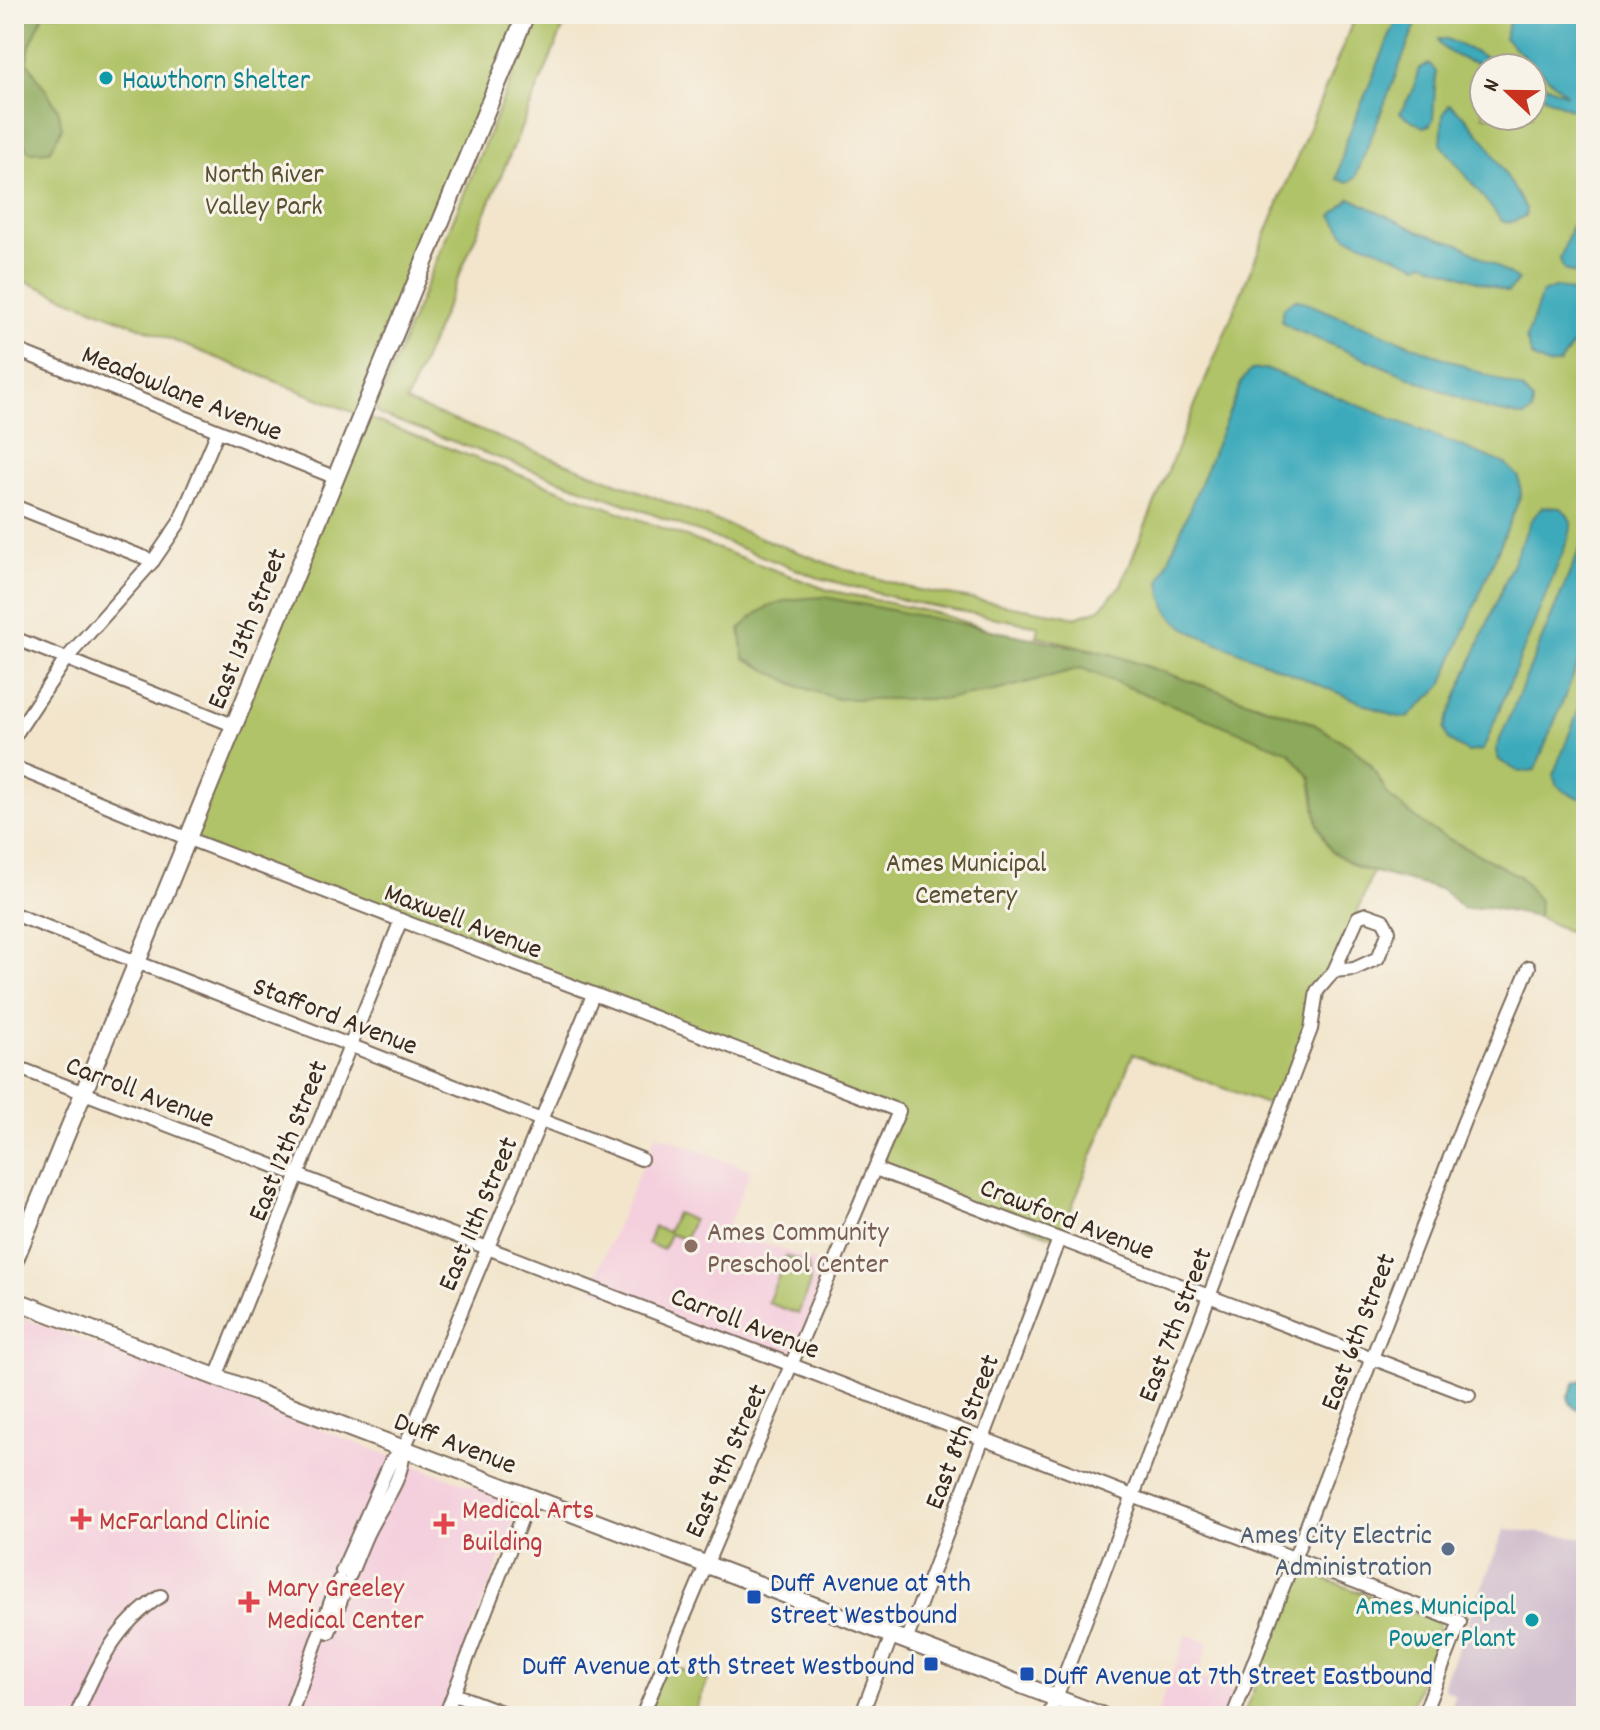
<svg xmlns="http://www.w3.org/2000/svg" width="1600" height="1730" font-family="Dekko,sans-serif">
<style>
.built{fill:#f4cfdd}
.industrial{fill:#d0bdcd}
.green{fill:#b0c367;stroke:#767642;stroke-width:2;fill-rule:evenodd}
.forest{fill:#8ca95c;stroke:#646a3d;stroke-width:2}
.water{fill:#3daabb;stroke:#3c6a6c;stroke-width:2}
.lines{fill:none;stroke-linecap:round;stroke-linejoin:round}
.minor-casing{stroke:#7b6b5b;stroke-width:16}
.secondary-casing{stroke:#7b6b5b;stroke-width:20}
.minor{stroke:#fff;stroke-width:12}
.secondary{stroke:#fff;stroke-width:16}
.culture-dot{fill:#0f9aa8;stroke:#f7f3e8;stroke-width:3}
.education-dot{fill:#8d6e63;stroke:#f7f3e8;stroke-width:3}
.health-dot{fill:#e0444e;stroke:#f7f3e8;stroke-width:3}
.service-dot{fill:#5c6f8a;stroke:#f7f3e8;stroke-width:3}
.transit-dot{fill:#1a4fb4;stroke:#f7f3e8;stroke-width:3}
.labels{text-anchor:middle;stroke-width:6;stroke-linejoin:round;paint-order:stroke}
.culture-label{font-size:28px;fill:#0d838f;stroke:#f7f3e8;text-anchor:start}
.park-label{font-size:28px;fill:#585030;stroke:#f7f3e8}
.street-label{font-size:28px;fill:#3b2a1e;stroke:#f7f3e8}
.education-label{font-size:28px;fill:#785e54;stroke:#f7f3e8;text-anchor:start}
.health-label{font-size:28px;fill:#be3a42;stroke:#f7f3e8;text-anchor:start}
.service-label{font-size:28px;fill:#4e5e75;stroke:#f7f3e8;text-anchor:end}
.transit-label{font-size:28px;fill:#164399;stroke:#f7f3e8;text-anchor:start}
</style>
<rect width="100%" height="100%" fill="#f7f3e8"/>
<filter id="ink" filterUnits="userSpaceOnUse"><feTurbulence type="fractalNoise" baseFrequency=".0125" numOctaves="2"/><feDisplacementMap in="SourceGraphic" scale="16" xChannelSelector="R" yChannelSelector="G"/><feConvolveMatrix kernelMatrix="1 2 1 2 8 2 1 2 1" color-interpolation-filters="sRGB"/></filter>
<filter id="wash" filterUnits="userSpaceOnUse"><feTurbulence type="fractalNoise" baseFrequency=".006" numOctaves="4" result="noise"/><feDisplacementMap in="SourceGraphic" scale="32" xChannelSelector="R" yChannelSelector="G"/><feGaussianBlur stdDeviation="1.8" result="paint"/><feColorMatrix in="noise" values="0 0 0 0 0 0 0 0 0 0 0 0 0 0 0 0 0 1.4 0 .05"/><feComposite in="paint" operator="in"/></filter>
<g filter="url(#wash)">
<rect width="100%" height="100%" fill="#f2e5cc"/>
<g class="built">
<path d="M 656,1134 L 751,1170 L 727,1229 L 833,1268 L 795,1365 L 591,1287 Z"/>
<path d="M 14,1314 L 515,1503 L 518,1513 L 438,1716 L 14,1716 Z"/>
<path d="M 1187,1635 L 1209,1643 L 1197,1676 L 1234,1690 L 1224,1716 L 1156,1716 Z"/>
</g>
<path class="industrial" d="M 1505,1529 L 1586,1538 L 1586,1716 L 1448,1716 L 1455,1695 L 1444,1689 L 1444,1682 Z"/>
<g class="green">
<path d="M 14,14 L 526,14 L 360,415 L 828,590 L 940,614 L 1353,748 L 1312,723 L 1111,654 L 1037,636 L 1039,626 L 911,602 L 816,577 L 631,506 L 380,415 L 375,409 L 538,14 L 569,14 L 406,402 L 837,567 L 914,589 L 1075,617 L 1100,609 L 1121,585 L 1356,14 L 1586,14 L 1586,940 L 1538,917 L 1539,901 L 1519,876 L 1428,828 L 1399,805 L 1353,923 L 1325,979 L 1280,1109 L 1133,1054 L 1059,1239 L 875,1169 L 899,1112 L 186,838 L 360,415 L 14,277 ZM 1484,68 L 1532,68 L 1532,116 L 1484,116 Z"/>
<path d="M 676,1213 L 693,1220 L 685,1239 L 670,1234 L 663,1250 L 648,1243 L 654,1227 L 668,1232 Z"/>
<path d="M 786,1256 L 808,1265 L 810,1283 L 798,1314 L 768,1303 Z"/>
<path d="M 1301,1570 L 1439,1622 L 1438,1636 L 1408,1716 L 1243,1716 Z"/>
<path d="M 664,1662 L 708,1680 L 693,1716 L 642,1716 Z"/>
</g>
<g class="forest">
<path d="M 14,14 L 44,14 L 30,45 L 27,61 L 58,109 L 62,128 L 50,151 L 29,152 L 14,126 Z"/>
<path d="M 825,597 L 1111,654 L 1312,723 L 1353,748 L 1371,765 L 1389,796 L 1428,828 L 1519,876 L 1539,901 L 1538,917 L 1487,907 L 1464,909 L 1443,890 L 1359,868 L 1331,851 L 1318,825 L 1311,778 L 1289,752 L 1081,668 L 995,691 L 944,699 L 838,699 L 798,686 L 744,658 L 740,629 C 766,600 787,599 825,597 Z"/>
</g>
<g class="water">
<path d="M 1399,14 L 1420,14 L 1355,178 L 1348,182 L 1337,179 L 1346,141 Z"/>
<path d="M 1512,14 L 1586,14 L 1586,112 L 1574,111 L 1532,91 L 1532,79 L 1567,95 L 1504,38 Z"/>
<path d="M 1438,39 L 1447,39 L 1508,68 C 1490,68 1443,58 1438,39 Z"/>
<path d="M 1430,64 L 1436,72 L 1433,119 L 1430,125 L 1423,127 L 1400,113 L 1413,90 L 1419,68 Z"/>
<path d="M 1449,104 L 1465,117 L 1487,143 L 1526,209 L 1525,216 L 1512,222 L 1502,221 L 1441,144 L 1443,115 Z"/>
<path d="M 1586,186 L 1586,278 L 1564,270 L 1560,259 Z"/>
<path d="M 1350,198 L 1420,232 L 1462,245 L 1518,280 L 1508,292 L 1424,262 L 1418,265 L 1347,237 L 1332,216 Z"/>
<path d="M 1557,287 L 1586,296 C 1586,321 1576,343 1560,363 L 1547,365 L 1532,357 L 1526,339 L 1542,293 Z"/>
<path d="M 1296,299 L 1522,389 L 1533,401 L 1532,412 L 1524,417 L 1486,409 L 1291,328 L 1281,321 L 1283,308 Z"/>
<path d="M 1267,369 L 1506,464 L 1519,477 L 1521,495 L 1442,685 L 1408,718 L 1394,716 L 1194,633 C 1170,619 1163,609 1160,581 L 1242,381 L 1251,370 Z"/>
<path d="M 1542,507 L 1561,508 C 1572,518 1573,523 1569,537 L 1483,750 L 1468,752 L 1448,740 L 1444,729 L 1447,720 L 1530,522 Z"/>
<path d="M 1586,534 L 1586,644 L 1535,770 L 1519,772 L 1499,760 L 1496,749 Z"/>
<path d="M 1586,692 L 1586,798 L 1585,799 C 1569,796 1557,790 1553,775 Z"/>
<path d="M 1586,1379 L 1586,1412 C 1575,1411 1570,1406 1568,1396 L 1575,1382 Z"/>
</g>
</g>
<g filter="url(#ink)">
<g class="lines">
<defs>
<g id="minor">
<path d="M 14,349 L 334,477"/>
<path d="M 14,506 L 153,561"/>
<path d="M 14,638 L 233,725"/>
<path d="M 14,737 L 66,659 L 153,561 L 179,523 L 218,431"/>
<path d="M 14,767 L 186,838 L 899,1111 L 642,1716"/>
<path d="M 14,914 L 641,1159"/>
<path d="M 14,1066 L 1460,1622 L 1423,1716"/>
<path d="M 875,1169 L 1469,1395"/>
<path d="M 216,1377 L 401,920"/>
<path d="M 342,1571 L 391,1461 L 404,1449"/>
<path d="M 350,1575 C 356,1561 361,1547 367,1534 C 381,1504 402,1484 404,1449 L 593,995"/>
<path d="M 332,1597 L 339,1580"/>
<path d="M 329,1632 L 347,1584"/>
<path d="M 906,1641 L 1059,1239"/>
<path d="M 454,1694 L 512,1716"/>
<path d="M 76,1716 C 96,1668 115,1625 161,1596"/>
<path d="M 290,1716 L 331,1601"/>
<path d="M 445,1716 L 530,1497"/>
<path d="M 861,1716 L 892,1635"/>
<path d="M 1049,1716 L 1311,1029 L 1317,991 L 1334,971 L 1358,917 L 1366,914 L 1383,920 L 1389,931 L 1378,958 L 1354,969 L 1334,971"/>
<path d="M 1233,1716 L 1464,1121 L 1529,967"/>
</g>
<g id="secondary">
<path d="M 14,1262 L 526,14"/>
<path d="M 14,1300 L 1103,1716"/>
</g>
</defs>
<use href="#minor" class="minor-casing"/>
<use href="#secondary" class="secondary-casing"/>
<use href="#minor" class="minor"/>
<use href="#secondary" class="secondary"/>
</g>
</g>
<g class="culture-dot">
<circle cx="106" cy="78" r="8"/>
<circle cx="1532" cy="1620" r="8"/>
</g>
<circle class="education-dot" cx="691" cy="1246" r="8"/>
<g class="health-dot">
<path d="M77 1507h8v8h8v8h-8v8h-8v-8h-8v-8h8z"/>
<path d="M440 1512h8v8h8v8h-8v8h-8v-8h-8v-8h8z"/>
<path d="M245 1590h8v8h8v8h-8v8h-8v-8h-8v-8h8z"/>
</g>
<circle class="service-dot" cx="1448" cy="1549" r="8"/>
<g class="transit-dot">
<rect x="746" y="1589" width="16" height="16" rx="4"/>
<rect x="923" y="1656" width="16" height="16" rx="4"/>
<rect x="1019" y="1666" width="16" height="16" rx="4"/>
</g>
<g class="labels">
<g class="culture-label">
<text x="122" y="88">Hawthorn Shelter</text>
<text x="1516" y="1614" text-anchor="end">Ames Municipal<tspan x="1516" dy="32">Power Plant</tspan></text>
</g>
<g class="park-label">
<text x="264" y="182">North River<tspan x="264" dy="32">Valley Park</tspan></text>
<text x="966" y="871">Ames Municipal<tspan x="966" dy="32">Cemetery</tspan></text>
</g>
<g class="street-label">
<text transform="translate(183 391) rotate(22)" y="10">Meadowlane Avenue</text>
<text transform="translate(245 628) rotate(-68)" y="10">East 13th Street</text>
<text transform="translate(464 919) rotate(21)" y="10">Maxwell Avenue</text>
<text transform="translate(336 1014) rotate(21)" y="10">Stafford Avenue</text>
<text transform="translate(141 1090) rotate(21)" y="10">Carroll Avenue</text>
<text transform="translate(286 1140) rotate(-68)" y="10">East 12th Street</text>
<text transform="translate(476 1213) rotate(-67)" y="10">East 11th Street</text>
<text transform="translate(1068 1217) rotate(21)" y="10">Crawford Avenue</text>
<text transform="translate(746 1321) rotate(21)" y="10">Carroll Avenue</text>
<text transform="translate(1173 1324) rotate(-69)" y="10">East 7th Street</text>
<text transform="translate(1356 1331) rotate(-69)" y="10">East 6th Street</text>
<text transform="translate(960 1431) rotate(-69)" y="10">East 8th Street</text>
<text transform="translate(456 1441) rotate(21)" y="10">Duff Avenue</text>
<text transform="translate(724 1460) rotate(-66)" y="10">East 9th Street</text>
</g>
<g class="education-label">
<text x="707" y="1240">Ames Community<tspan x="707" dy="32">Preschool Center</tspan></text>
</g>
<g class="health-label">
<text x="462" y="1518">Medical Arts<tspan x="462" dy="32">Building</tspan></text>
<text x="99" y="1529">McFarland Clinic</text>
<text x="267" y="1596">Mary Greeley<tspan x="267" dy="32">Medical Center</tspan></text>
</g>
<g class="service-label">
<text x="1432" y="1543">Ames City Electric<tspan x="1432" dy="32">Administration</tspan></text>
</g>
<g class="transit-label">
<text x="770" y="1591">Duff Avenue at 9th<tspan x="770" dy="32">Street Westbound</tspan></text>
<text x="915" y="1674" text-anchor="end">Duff Avenue at 8th Street Westbound</text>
<text x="1043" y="1684">Duff Avenue at 7th Street Eastbound</text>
</g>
</g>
<rect width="1600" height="1730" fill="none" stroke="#f7f3e8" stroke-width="48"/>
<g transform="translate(1508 92) rotate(292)"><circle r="38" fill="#f7f3e8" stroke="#aca397" stroke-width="2"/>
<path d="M0-6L14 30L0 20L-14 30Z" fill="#c8321e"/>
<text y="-12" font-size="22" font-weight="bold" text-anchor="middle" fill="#3b2a1e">N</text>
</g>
</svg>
